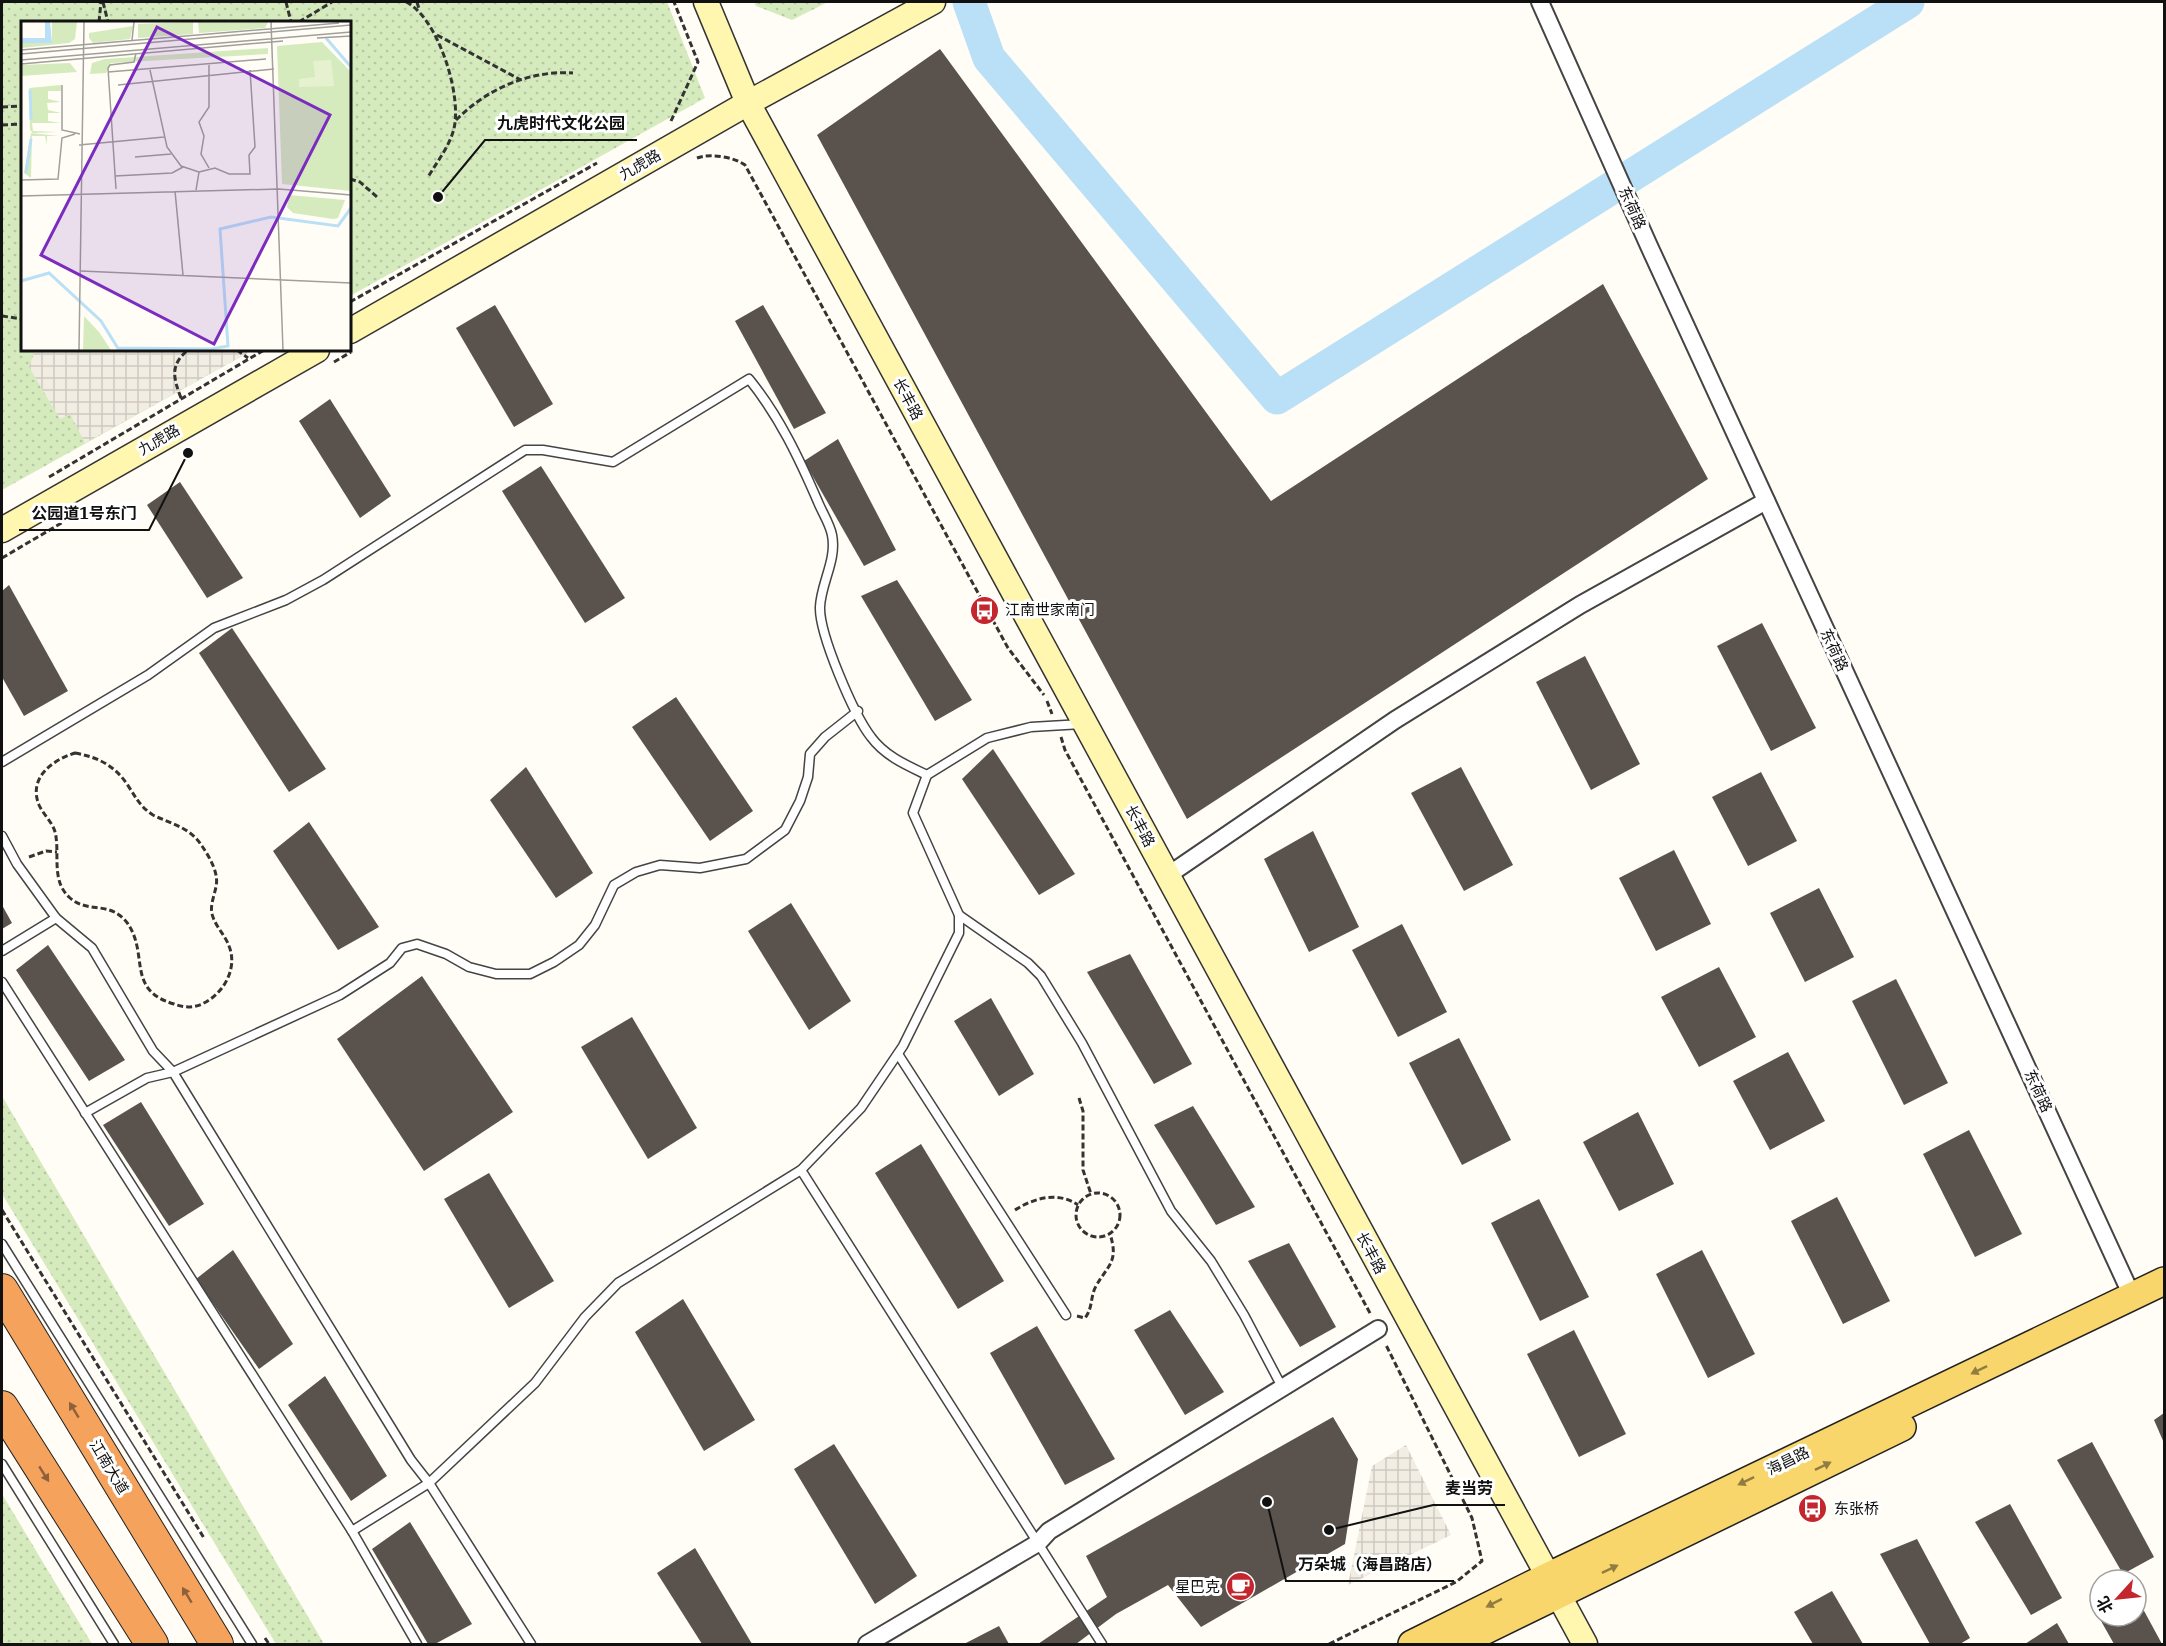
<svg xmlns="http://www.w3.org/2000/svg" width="2166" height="1646" font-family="'IBM Plex Serif','Noto Sans SC',serif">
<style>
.green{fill:url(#green-dots)}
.plaza{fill:url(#plaza-grid)}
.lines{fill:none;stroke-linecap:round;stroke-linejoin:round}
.river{stroke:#b9e0f7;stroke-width:33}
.building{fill:#5a524d}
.lane-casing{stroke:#444;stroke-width:11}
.street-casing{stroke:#444;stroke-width:20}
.secondary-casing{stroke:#333;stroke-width:27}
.primary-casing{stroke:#222;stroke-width:30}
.highway-casing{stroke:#222;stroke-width:34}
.path{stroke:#333;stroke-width:3;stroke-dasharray:6 3;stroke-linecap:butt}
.lane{stroke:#fff;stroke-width:8}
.street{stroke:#fff;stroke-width:16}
.secondary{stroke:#fff6b0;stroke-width:24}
.primary{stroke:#f9d66b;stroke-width:27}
.highway{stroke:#f5a25d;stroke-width:32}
.oneway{fill:#917d42}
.oneway2{fill:#8e613b}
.labels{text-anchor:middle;stroke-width:6;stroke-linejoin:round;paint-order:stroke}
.street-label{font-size:15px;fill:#111;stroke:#fff}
.poi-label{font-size:15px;fill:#111;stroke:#fff;text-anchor:start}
.inset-river{fill:none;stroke:#b9e0f7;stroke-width:3}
.inset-road{fill:none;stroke:#a09f9a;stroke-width:1.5}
.view{fill:#7b2cbf;fill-opacity:0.15;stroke:#7b2cbf;stroke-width:3}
.inset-edge{fill:none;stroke:#111;stroke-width:3}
.leader{fill:none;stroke:#111;stroke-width:2}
.callout-dot{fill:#111;stroke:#fff;stroke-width:2}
.callout-label{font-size:16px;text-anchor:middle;font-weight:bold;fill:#111;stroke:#fff;stroke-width:6;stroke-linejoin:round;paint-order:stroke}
</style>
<defs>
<pattern id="green-dots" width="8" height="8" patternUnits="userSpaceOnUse" patternTransform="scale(1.5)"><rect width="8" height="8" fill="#d5ebbd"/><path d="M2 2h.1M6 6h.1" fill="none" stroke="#b6c8a1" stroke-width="1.8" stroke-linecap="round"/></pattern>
<pattern id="plaza-grid" width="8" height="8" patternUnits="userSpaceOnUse" patternTransform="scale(1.5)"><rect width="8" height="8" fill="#f1ede2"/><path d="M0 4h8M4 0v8" fill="none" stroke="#cecac1"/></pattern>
</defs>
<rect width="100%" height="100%" fill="#fffdf5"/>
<g class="green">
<path d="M 2,2 L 667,2 L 705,98 L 350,296 L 350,22 L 22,22 L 22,350 L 253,350 L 2,490 Z"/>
<path d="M 754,2 L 828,2 L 792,20 L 756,6 Z"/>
<path d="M 2,1096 L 324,1644 L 276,1644 L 2,1194 Z"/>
<path d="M 2,1494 L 92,1644 L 93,1644 L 2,1644 Z"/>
</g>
<g class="plaza">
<path d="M 35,350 L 253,350 L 85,443 L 70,414 L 60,419 L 29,367 Z"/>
<path d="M 1406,1445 L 1451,1535 L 1348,1585 L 1372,1466 Z"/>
</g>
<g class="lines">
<path class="river" d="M 969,2 L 989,58 L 1277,398 L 1908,2"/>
</g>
<g class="building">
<path d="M 940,49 L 1271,501 L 1603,284 L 1708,479 L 1187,819 L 817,135 Z"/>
<path d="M 495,305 L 553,404 L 514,427 L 456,328 Z"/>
<path d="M 763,305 L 826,413 L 794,429 L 735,321 Z"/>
<path d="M 330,399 L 391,496 L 360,518 L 299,421 Z"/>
<path d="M 838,439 L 896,550 L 864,566 L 804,461 Z"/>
<path d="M 541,466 L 625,598 L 585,623 L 502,491 Z"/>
<path d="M 180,482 L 243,578 L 207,598 L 147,505 Z"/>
<path d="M 897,580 L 972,700 L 935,721 L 861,596 Z"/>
<path d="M 9,585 L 68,691 L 24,716 L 2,677 L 2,591 Z"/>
<path d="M 1762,623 L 1816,728 L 1771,751 L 1717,646 Z"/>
<path d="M 232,628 L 326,769 L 289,792 L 199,653 Z"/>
<path d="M 1585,656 L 1640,764 L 1591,790 L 1536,682 Z"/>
<path d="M 676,697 L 753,811 L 710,841 L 632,727 Z"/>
<path d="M 993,749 L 1075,874 L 1039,895 L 962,779 Z"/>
<path d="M 526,767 L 593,873 L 556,898 L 490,800 Z"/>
<path d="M 1461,767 L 1513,865 L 1464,891 L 1411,793 Z"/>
<path d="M 1761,772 L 1797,841 L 1748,866 L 1712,797 Z"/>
<path d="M 309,822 L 379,927 L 338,950 L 273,851 Z"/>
<path d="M 1313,831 L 1359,927 L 1309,952 L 1264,859 Z"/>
<path d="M 1674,850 L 1711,924 L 1656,951 L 1619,878 Z"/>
<path d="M 1819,888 L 1854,957 L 1805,982 L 1770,913 Z"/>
<path d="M 791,903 L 851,1001 L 809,1030 L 748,931 Z"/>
<path d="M 2,905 L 12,923 L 2,929 Z"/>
<path d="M 1402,924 L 1447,1012 L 1398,1037 L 1352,950 Z"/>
<path d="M 48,945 L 125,1060 L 89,1081 L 16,970 Z"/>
<path d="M 1130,954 L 1192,1064 L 1154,1084 L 1087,972 Z"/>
<path d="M 1719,967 L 1756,1037 L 1699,1067 L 1661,997 Z"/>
<path d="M 422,976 L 513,1112 L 424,1171 L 337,1039 Z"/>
<path d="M 1896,979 L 1948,1083 L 1904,1105 L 1852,1001 Z"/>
<path d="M 991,998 L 1034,1074 L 999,1096 L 954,1021 Z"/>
<path d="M 632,1017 L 697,1128 L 648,1159 L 581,1047 Z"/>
<path d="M 1459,1038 L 1511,1140 L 1462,1165 L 1409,1063 Z"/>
<path d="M 1788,1052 L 1825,1121 L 1770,1150 L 1733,1081 Z"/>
<path d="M 141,1102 L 204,1204 L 169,1226 L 103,1125 Z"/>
<path d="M 1193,1106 L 1255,1207 L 1216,1225 L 1154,1125 Z"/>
<path d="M 1638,1112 L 1674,1184 L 1619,1211 L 1583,1142 Z"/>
<path d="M 1969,1130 L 2022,1234 L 1975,1257 L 1923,1154 Z"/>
<path d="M 921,1144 L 1004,1281 L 958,1309 L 875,1173 Z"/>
<path d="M 489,1173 L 554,1281 L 509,1308 L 444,1199 Z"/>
<path d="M 1837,1197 L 1890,1301 L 1843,1324 L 1791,1221 Z"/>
<path d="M 1539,1199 L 1589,1297 L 1540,1321 L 1491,1223 Z"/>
<path d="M 1289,1243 L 1336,1327 L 1300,1347 L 1248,1261 Z"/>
<path d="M 233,1250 L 293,1344 L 259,1369 L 196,1279 Z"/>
<path d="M 1702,1250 L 1755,1354 L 1708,1378 L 1656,1274 Z"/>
<path d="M 683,1299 L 755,1420 L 704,1451 L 635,1332 Z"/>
<path d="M 1170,1310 L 1224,1392 L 1185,1415 L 1134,1330 Z"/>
<path d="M 1037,1326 L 1115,1459 L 1065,1485 L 990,1353 Z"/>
<path d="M 1574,1330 L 1626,1434 L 1579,1457 L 1527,1354 Z"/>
<path d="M 325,1376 L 387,1476 L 351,1501 L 288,1405 Z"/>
<path d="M 2164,1413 L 2164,1443 L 2154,1420 Z"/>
<path d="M 1333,1417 L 1358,1459 L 1345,1544 L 1201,1627 L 1168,1585 L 1116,1614 L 1076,1644 L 1038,1644 L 1107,1597 L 1086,1556 Z"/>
<path d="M 2092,1442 L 2154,1557 L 2123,1574 L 2057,1460 Z"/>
<path d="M 834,1444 L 917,1576 L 875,1604 L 794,1469 Z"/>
<path d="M 2010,1504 L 2062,1598 L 2031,1615 L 1975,1522 Z"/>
<path d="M 410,1522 L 472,1624 L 435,1644 L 428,1644 L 372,1549 Z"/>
<path d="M 1917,1539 L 1970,1638 L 1960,1644 L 1930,1644 L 1880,1554 Z"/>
<path d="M 695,1548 L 752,1644 L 702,1644 L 657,1573 Z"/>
<path d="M 1832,1591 L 1863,1644 L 1813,1644 L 1794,1612 Z"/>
<path d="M 2136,1596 L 2162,1644 L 2114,1644 L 2092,1605 L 2100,1601 L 2100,1616 L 2136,1616 Z"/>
<path d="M 2057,1623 L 2069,1644 L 2025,1644 Z"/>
<path d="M 999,1626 L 1009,1644 L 964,1644 Z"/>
</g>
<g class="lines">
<defs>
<g id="lane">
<path d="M 2,762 L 148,675 L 214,628 L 286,600 L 323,580 L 525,450 L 543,450 L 613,462 L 749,379 C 779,416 799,458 818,502 C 822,512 830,524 832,535 C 837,560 821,583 820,607 C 819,634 854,715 871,737 C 885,756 906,765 927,775"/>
<path d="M 2,836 L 17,864 L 56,918 L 92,948 L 153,1051 L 173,1072 L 411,1460 L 429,1483 L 531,1644"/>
<path d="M 959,915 L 1028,963 L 1041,976 L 1082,1043 L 1171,1211 L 1211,1261 L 1244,1315 L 1282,1387"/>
<path d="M 2,951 L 56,918"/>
<path d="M 2,982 L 352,1531 L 417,1644"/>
<path d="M 898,1054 L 1066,1315"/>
<path d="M 85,1113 L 147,1078 L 173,1072 L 340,995 L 390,963 L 402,948 L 417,944 L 446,954 L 469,967 L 496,974 L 530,974 L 554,962 L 579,945 L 595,925 L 614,885 L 636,872 L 660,865 L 700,868 L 746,859 L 785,830 L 800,801 L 808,777 L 810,754 L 825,737 L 858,711"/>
<path d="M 801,1170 L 1102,1644"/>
<path d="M 2,1244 L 252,1644"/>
<path d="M 2,1464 L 114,1644"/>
<path d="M 352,1531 L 429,1483 L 535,1383 L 585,1317 L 618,1283 L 801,1170 L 861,1108 L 903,1046 L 959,933 L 959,915 L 913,813 L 927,775 L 987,738 L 1031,727 L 1082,724"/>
</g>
<g id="street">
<path d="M 1540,2 L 1649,246 L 2132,1296"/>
<path d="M 1167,876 L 1395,720 L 1580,605 L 1766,501"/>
<path d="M 867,1644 L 1038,1543 L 1049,1531 L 1378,1329"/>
</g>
<g id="secondary">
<path d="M 706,2 L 748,103 L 1585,1644"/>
<path d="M 350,331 L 748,103 L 933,2"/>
<path d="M 2,530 L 317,350"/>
</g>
<g id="primary">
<path d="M 1412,1644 L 1547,1577 L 2164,1281"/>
<path d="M 1457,1644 L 1902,1427"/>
</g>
<g id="highway">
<path d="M 2,1290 L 217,1644"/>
<path d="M 2,1407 L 152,1644"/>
</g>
</defs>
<use href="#lane" class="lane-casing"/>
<use href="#street" class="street-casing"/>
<use href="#secondary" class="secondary-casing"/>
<use href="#primary" class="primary-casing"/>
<use href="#highway" class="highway-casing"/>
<g class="path">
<path d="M 103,2 L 108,22"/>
<path d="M 286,2 L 291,22"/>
<path d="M 406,2 C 438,17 464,99 453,132 C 448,148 437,162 428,177"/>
<path d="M 417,2 L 419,9"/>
<path d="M 99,22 L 101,2"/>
<path d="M 299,22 L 332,2"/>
<path d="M 437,35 L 521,80"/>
<path d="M 2,107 L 22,106"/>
<path d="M 456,120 C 487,89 529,70 573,73"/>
<path d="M 671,121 L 698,62 L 674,2"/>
<path d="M 2,125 L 22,124"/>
<path d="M 697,158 C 710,153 734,157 745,165 L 1008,648 L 1044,695"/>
<path d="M 350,179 L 360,182 L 377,197"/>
<path d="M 350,302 L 597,163"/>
<path d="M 2,316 L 22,319"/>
<path d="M 237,350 L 248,358"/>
<path d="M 334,362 L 351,352"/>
<path d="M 181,398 C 173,377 170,365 188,350"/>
<path d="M 49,477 L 264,350"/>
<path d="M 2,558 L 70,518"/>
<path d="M 1047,701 L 1052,714"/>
<path d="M 1061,737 L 1065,750 L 1371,1315"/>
<path d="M 75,753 C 97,757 114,765 127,784 C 135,796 140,807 153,815 C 171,824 190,827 202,846 C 210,858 219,873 216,887 C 214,896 210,906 212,914 C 215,926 225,935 229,946 C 238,968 224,993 204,1003 C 195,1008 184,1008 174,1004 C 126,990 149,955 128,924 C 110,899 88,915 69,897 C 52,881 59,857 56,837 C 55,824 44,816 39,805 C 28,778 52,760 75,753 Z"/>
<path d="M 29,857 L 46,851 L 57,852"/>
<path d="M 1079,1098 L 1083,1111 L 1083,1170 L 1091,1194"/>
<circle cx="1098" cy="1215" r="22"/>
<path d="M 2,1210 L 204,1538"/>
<path d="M 1015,1210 C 1034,1198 1058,1191 1078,1205"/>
<path d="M 1077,1316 L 1085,1318 C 1093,1308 1090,1297 1096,1286 C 1108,1265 1119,1262 1110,1234"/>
<path d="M 265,1638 L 269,1644"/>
<path d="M 1329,1644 L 1456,1582 L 1482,1561 L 1472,1518 L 1386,1345"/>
</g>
<use href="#lane" class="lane"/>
<use href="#street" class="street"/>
<use href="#secondary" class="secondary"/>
<use href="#primary" class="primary"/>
<use href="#highway" class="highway"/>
</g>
<defs><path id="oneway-solid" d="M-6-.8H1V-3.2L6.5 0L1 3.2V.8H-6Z" transform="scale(1.5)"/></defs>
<g class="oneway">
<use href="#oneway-solid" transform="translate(1979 1370) rotate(154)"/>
<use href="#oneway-solid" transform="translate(1823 1466) rotate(-26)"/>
<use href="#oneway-solid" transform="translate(1746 1481) rotate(154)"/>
<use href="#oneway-solid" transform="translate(1610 1569) rotate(-26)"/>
<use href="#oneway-solid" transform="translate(1494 1603) rotate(153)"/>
</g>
<g class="oneway2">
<use href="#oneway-solid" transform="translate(74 1410) rotate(-121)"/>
<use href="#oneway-solid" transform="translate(44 1474) rotate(58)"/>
<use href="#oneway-solid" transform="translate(187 1595) rotate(-121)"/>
</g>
<defs>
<symbol id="bus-disc" viewBox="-11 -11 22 22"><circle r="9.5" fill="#c4262e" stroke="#fff"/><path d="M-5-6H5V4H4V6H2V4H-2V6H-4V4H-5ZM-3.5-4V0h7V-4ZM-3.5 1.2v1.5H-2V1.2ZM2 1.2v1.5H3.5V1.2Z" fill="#fff"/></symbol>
<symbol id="cafe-disc" viewBox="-11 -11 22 22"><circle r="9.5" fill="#c4262e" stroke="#fff"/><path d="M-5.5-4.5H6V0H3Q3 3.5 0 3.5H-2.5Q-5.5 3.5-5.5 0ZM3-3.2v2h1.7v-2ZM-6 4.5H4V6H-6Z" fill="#fff"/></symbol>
</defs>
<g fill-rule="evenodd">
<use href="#bus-disc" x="968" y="594" width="33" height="33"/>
<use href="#bus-disc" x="1796" y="1492" width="33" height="33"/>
<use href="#cafe-disc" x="1224" y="1570" width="33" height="33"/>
</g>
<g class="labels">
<g class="street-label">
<text transform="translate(640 165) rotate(-30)" y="5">九虎路</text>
<text transform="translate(1632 208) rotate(66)" y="5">东荷路</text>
<text transform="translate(908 399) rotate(62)" y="5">长丰路</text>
<text transform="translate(159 440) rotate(-30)" y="5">九虎路</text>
<text transform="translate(1834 650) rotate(65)" y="5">东荷路</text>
<text transform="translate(1140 826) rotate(62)" y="5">长丰路</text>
<text transform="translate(2038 1091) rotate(65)" y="5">东荷路</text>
<text transform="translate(1371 1253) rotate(62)" y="5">长丰路</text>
<text transform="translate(1788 1461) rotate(-26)" y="5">海昌路</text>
<text transform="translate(109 1467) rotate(59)" y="5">江南大道</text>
</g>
<g class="poi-label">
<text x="1005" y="615">江南世家南门</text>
<text x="1834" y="1514">东张桥</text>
<text x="1220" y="1592" text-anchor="end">星巴克</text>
</g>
</g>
<g transform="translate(21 21)">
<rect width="330" height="330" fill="#fffdf5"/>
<path d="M 31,1 L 56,1 L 54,18 L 48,22 L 0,27 L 0,22 L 31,22 ZM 172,1 L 172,13 L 117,17 L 117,3 ZM 177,1 L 247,1 L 244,7 L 178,12 ZM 112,5 L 109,18 L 72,22 L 68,17 L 68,12 ZM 301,21 L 330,51 L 330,170 L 261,163 L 256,25 ZM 247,27 L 247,33 L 90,42 L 85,52 L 69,53 L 71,42 L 84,38 ZM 49,42 L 56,51 L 0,55 L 0,44 ZM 40,64 L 40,70 L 27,70 L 27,78 L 40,81 L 26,82 L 27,89 L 40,92 L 27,92 L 27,100 L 40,102 L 11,102 L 12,110 L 37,111 L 12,112 L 9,109 L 8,67 ZM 10,112 L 38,115 L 26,115 L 26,124 L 24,115 L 11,115 L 10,157 L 3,152 ZM 268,174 L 324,179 L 317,197 L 312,198 L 272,192 L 266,186 ZM 63,295 L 78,311 L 90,329 L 62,329 Z" fill="#d5ebbd"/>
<path d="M 310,39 L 313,65 L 278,66 L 278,58 L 294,56 L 292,40 Z" fill="#e6f2cf"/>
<path d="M 24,1 L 29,1 L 31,22 L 0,22 L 0,17 L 24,17 Z" fill="#b9e0f7"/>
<path class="inset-river" d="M 305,17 L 330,46M 9,69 L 10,99M 5,152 L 10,118M 0,260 L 28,252 L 80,300 L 98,329M 96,327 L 190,328 L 207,325 L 199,208 L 250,196 L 317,205 L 330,187"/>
<path class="inset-road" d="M 250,1 L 262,329M 296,17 L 330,15M 111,19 L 113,1M 0,29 L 318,2M 0,33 L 330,4M 0,39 L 330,11M 0,43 L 262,20M 188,44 L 188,86 L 178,101 L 183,115 L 180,133 L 188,147M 129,49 L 146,126 L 160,145 L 178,151 L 175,169M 87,51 L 245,38M 41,64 L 41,109 L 59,113M 97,64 L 253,48M 58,124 L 143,116M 114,136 L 150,133M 178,151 L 194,147 L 208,153 L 229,153 L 228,134 L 234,126 L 229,49M 94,155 L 151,152 L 162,146M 0,159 L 37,158 L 41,117 L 54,113M 95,168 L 87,47 L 89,44 L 113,41 L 115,32M 154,170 L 162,254M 0,175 L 258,168 L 330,174M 60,250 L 330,262M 58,329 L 63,1"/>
<path class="view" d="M 136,6 L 309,94 L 193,323 L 20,234 Z"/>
<rect width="330" height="330" class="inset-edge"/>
</g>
<path class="leader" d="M438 197L485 140H637M188 453L149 530H19M1329 1530L1433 1505H1505M1267 1502L1286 1581H1454"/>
<g class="callout-dot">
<circle cx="438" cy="197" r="6"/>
<circle cx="188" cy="453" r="6"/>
<circle cx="1329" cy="1530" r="6"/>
<circle cx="1267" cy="1502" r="6"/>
</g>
<g class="callout-label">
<text x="561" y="129">九虎时代文化公园</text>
<text x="84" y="519">公园道1号东门</text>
<text x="1469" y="1494">麦当劳</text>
<text x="1370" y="1570">万朵城（海昌路店）</text>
</g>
<rect width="2166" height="1646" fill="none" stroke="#111111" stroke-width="6"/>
<g transform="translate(2118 1598) rotate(243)"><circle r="28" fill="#ffffff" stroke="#a0a0a0" stroke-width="1.5"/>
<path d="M0-4.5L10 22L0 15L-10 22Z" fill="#c4262e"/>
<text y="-9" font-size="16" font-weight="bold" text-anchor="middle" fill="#111111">北</text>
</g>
</svg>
